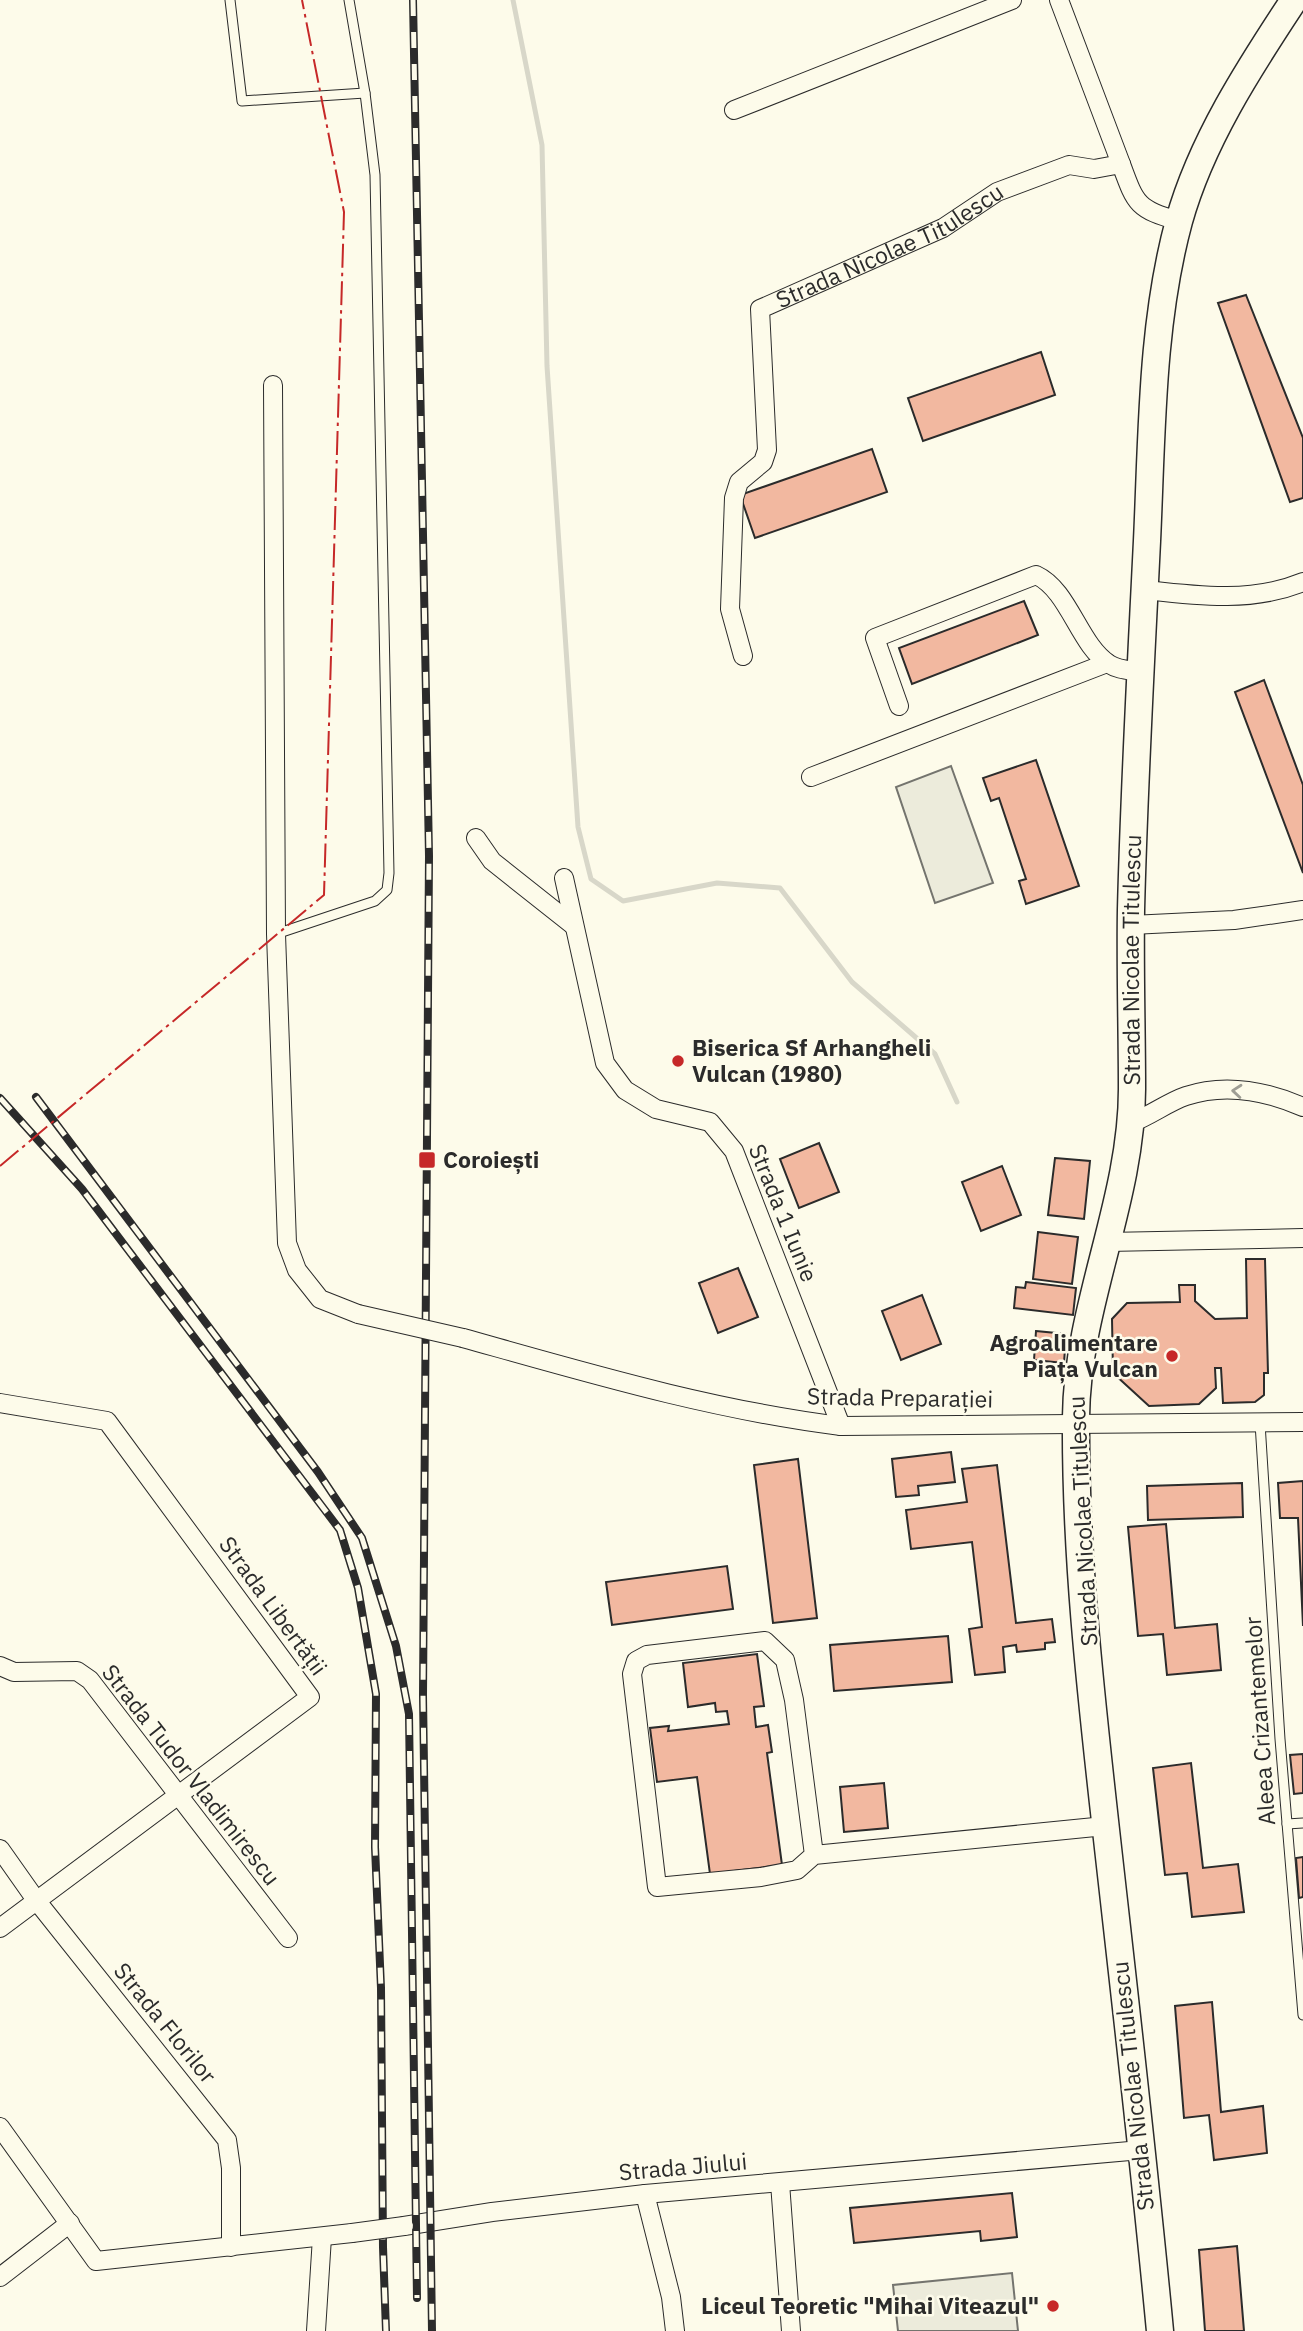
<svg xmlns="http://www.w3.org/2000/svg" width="1303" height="2331" font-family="'IBM Plex Sans',sans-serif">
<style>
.green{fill:#ecebdb;stroke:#74746e;stroke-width:2}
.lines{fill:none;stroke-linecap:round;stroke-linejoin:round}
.stream{stroke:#d8d7c9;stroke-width:5}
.building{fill:#f2b8a0;stroke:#2b2b2b;stroke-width:2}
.lane-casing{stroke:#2b2b2b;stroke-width:11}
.street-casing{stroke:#2b2b2b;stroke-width:20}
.primary-casing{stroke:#2b2b2b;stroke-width:29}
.lane{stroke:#fdfbea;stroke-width:9}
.street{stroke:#fdfbea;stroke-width:18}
.primary{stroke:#fdfbea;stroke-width:26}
.rail-casing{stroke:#2b2b2b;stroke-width:8}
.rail{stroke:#fdfbea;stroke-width:5;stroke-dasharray:16;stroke-linecap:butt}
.street-bridge-casing{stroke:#2b2b2b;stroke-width:20;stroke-linecap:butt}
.street-bridge{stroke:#fdfbea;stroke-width:18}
.power{stroke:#c62828;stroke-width:2;stroke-dasharray:24 5 3.5 5;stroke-linecap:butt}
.oneway{stroke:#9e9d94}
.poi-dot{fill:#c62828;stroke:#fdfbea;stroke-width:2.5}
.labels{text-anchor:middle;stroke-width:5;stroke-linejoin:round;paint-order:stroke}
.street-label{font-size:23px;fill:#2b2b2b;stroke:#fdfbea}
.poi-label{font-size:23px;font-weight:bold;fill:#2b2b2b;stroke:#fdfbea;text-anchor:start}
</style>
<rect width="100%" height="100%" fill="#fdfbea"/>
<g class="green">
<path d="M 951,766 L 993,883 L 935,903 L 896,787 Z"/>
<path d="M 1012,2273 L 1018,2331 L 898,2331 L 893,2285 Z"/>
</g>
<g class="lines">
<path class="stream" d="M 513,0 L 542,145 L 547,366 L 578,827 L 591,879 L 623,901 L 717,883 L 780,888 L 852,982 L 935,1054 L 957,1102"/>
</g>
<g class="building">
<path d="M 1246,295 L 1303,438 L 1303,498 L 1290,502 L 1218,303 Z"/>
<path d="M 1041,352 L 1055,395 L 923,441 L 908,398 Z"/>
<path d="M 872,449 L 887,492 L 755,538 L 740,495 Z"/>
<path d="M 1024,601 L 1038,635 L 912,684 L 899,648 Z"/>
<path d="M 1264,680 L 1303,785 L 1303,873 L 1235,692 Z"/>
<path d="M 1036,760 L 1079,886 L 1026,904 L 1019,881 L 1026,879 L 999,798 L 991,801 L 983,778 Z"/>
<path d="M 819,1143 L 839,1192 L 799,1208 L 780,1159 Z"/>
<path d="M 1055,1158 L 1090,1161 L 1084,1219 L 1048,1215 Z"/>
<path d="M 1002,1166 L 1021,1215 L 981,1231 L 962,1182 Z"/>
<path d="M 1038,1232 L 1078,1237 L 1072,1284 L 1033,1279 Z"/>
<path d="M 1246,1259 L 1265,1259 L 1268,1373 L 1264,1373 L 1264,1395 L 1255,1402 L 1223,1403 L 1221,1368 L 1215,1368 L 1216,1388 L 1199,1404 L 1149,1406 L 1113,1373 L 1112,1319 L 1127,1303 L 1180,1302 L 1179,1285 L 1195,1285 L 1195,1301 L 1215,1319 L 1247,1318 Z"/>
<path d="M 738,1268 L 758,1317 L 718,1333 L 699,1283 Z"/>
<path d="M 1026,1282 L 1076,1288 L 1073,1315 L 1014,1308 L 1016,1287 L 1025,1288 Z"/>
<path d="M 922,1295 L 941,1344 L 901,1360 L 882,1311 Z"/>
<path d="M 1036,1331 L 1066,1334 L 1064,1363 L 1034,1360 Z"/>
<path d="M 951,1452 L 955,1482 L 918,1486 L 919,1495 L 896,1497 L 892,1459 Z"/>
<path d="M 798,1459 L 817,1618 L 773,1623 L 754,1465 Z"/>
<path d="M 997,1465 L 1016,1623 L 1052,1619 L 1055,1642 L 1045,1643 L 1045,1649 L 1017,1652 L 1016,1645 L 1003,1647 L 1005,1672 L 975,1675 L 969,1629 L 982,1627 L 972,1542 L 911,1549 L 906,1510 L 967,1502 L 962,1469 Z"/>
<path d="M 1303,1481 L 1303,1626 L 1298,1518 L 1280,1518 L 1278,1483 Z"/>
<path d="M 1242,1483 L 1243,1517 L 1148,1520 L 1147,1486 Z"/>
<path d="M 1166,1524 L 1175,1628 L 1217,1624 L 1221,1670 L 1167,1675 L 1163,1634 L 1138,1636 L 1128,1527 Z"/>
<path d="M 727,1566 L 733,1609 L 612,1625 L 606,1582 Z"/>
<path d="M 948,1636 L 952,1682 L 834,1691 L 830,1645 Z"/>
<path d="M 757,1654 L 764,1706 L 754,1707 L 756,1727 L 768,1725 L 772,1752 L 767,1753 L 782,1865 L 710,1874 L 697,1777 L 657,1782 L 650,1728 L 669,1726 L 668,1731 L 729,1724 L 727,1711 L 716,1712 L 715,1703 L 688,1707 L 683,1663 Z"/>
<path d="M 1303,1754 L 1303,1793 L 1294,1794 L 1290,1755 Z"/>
<path d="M 1191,1763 L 1203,1868 L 1238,1864 L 1244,1912 L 1192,1917 L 1187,1873 L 1165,1875 L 1153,1768 Z"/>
<path d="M 884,1783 L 888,1828 L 844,1832 L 840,1787 Z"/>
<path d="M 1303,1857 L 1303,1897 L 1299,1898 L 1296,1858 Z"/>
<path d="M 1212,2002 L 1221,2112 L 1263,2106 L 1267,2153 L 1214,2160 L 1209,2115 L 1184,2118 L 1175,2006 Z"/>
<path d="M 1012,2193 L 1017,2237 L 981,2241 L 980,2231 L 854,2243 L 850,2208 Z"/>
<path d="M 1237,2246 L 1244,2331 L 1205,2331 L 1199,2250 Z"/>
</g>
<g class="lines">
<defs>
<g id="lane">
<path d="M 230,0 L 242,101 L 365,93"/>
<path d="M 276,934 L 375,901 L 387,890 L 389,873 L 375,175 L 365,93 L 349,0"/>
<path d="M 1260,1423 L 1280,1739 L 1303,2015"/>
<path d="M 1287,1824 L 1303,1823"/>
</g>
<g id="street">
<path d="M 1059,0 L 1121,164"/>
<path d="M 734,110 L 1012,0"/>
<path d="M 273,385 L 276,934 L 287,1243 L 297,1270 L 320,1299 L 358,1314"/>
<path d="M 1145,590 C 1198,596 1252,603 1303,582"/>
<path id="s1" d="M 743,656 L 730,609 L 734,498 L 739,482 L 763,462 L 767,450 L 760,309 L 943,228 L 997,192 L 1069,165 L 1094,169 L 1121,164 C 1136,205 1137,209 1179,221"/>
<path d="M 899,706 L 875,638 L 1036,575 C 1069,590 1079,645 1109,664 C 1118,670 1130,670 1141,672"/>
<path d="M 811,777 L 1107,663"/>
<path d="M 476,838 L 492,861 L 574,926"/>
<path d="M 564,878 L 605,1063 L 625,1090 L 656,1109 L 710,1122 L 734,1151 L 841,1426"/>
<path d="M 1131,925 L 1234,920 L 1303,910"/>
<path d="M 1131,1123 C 1150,1116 1168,1102 1186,1096 C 1225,1083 1266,1091 1303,1107"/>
<path d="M 1107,1242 L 1303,1238"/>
<path d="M 463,1338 C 588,1373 712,1410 841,1426 L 1303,1422"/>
<path d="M 0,1403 L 107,1421 L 310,1697 L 0,1928"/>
<path d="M 0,1666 L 14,1672 L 77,1671 L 90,1680 L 288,1938"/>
<path d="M 0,1849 L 36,1900 L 227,2140 L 231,2168 L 231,2247"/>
<path d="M 814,1855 L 794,1700 L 785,1660 L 765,1641 L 647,1655 L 636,1661 L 632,1674 L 657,1887 L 761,1877 L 797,1870 L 814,1855 L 1105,1826"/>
<path d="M 0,2127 L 96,2261 L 352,2233"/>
<path d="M 780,2183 L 791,2331"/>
<path d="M 645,2194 L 671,2297 L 675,2331"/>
<path d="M 404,2226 L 492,2212 L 645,2194 L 1141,2150"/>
<path d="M 0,2277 L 70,2223"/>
<path d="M 316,2331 L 322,2237"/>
</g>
<g id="primary">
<path id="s2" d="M 1160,2331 C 1144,2161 1124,1991 1105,1821 C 1090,1687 1075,1552 1076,1417 C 1077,1305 1132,1201 1132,1089 C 1132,1030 1130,970 1131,910 C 1134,787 1141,664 1147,541 C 1152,435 1151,324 1179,221 C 1201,142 1249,68 1294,0"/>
</g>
</defs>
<use href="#lane" class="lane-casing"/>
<use href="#street" class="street-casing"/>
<use href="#primary" class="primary-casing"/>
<use href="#lane" class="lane"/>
<use href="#street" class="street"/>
<use href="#primary" class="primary"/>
<defs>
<g id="rail">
<path d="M 413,0 L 429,856 L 423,1696 L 432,2331"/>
<path d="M 36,1097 L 318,1472 L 362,1538 L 396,1646 L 409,1714 L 417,2298"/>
<path d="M 0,1098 L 82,1189 L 340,1530 L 358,1588 L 376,1694 L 375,1847 L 381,1988 L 383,2247 L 386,2331"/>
</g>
</defs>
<use href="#rail" class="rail-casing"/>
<use href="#rail" class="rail"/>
<defs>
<g id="street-bridge">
<path d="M 358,1314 L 463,1338"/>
<path d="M 352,2233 L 404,2226"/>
</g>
</defs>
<use href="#street-bridge" class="street-bridge-casing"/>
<use href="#street-bridge" class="street-bridge"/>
<path class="power" d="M 0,1166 L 324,895 L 344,212 L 302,0"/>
</g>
<defs><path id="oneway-chevron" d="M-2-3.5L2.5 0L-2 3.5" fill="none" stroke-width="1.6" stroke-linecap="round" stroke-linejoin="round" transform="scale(1.75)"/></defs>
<use class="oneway" href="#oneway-chevron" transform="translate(1237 1091) rotate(-175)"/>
<g class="poi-dot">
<circle cx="678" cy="1061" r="7"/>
<rect x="418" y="1151" width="18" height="18" rx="3.5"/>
<circle cx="1172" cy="1356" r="7"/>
<circle cx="1053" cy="2306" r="7"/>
</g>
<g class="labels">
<g class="street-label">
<text dy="8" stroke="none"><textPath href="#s1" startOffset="506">Strada Nicolae Titulescu</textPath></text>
<text dy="8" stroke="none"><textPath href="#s2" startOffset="1381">Strada Nicolae Titulescu</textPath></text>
<text transform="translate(783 1213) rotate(68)" y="8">Strada 1 Iunie</text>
<text transform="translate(900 1398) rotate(1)" y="8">Strada Preparației</text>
<text transform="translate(1083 1521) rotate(-93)" y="8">Strada Nicolae Titulescu</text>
<text transform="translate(273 1606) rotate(54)" y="8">Strada Libertății</text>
<text transform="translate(1260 1721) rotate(-94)" y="8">Aleea Crizantemelor</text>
<text transform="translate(191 1775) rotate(52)" y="8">Strada Tudor Vladimirescu</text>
<text transform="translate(165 2023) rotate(51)" y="8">Strada Florilor</text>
<text transform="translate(1133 2086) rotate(-96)" y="8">Strada Nicolae Titulescu</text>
<text transform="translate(683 2167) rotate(-5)" y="8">Strada Jiului</text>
</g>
<g class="poi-label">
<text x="692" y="1056">Biserica Sf Arhangheli<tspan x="692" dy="26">Vulcan (1980)</tspan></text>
<text x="443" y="1168">Coroiești</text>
<text x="1158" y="1351" text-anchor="end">Agroalimentare<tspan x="1158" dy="26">Piața Vulcan</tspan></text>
<text x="1039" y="2314" text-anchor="end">Liceul Teoretic "Mihai Viteazul"</text>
</g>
</g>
</svg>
